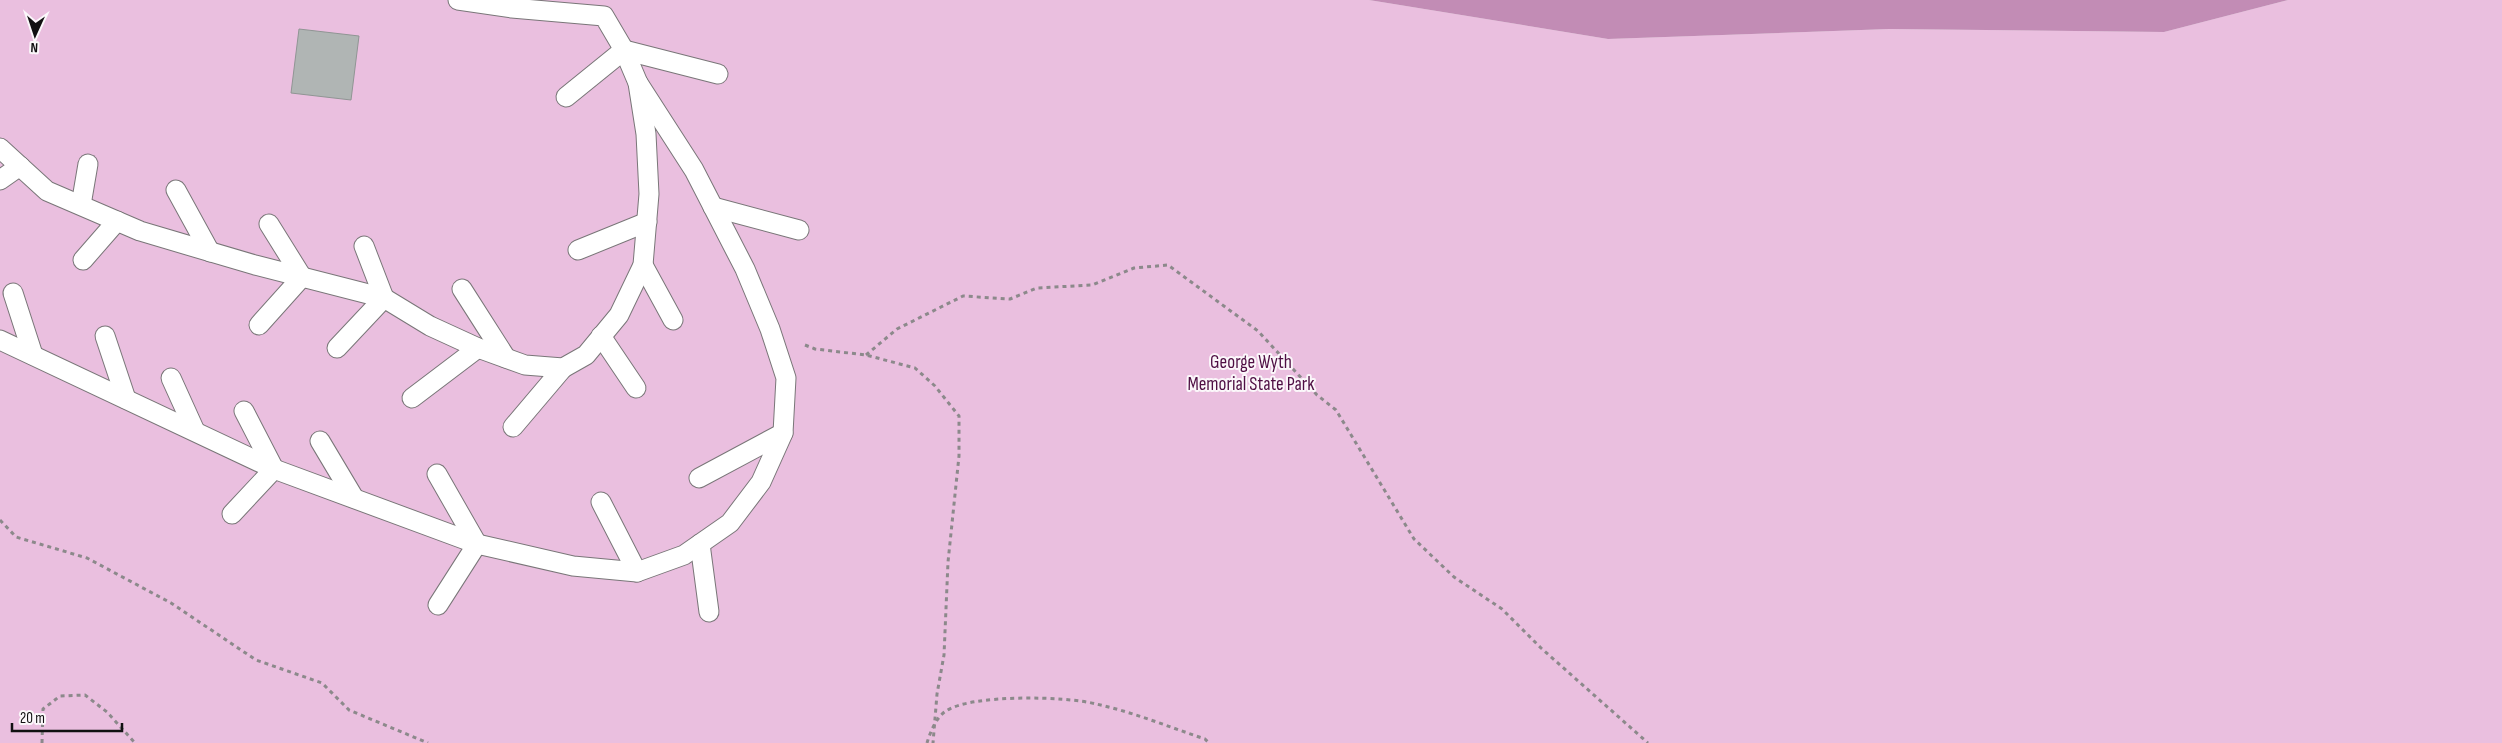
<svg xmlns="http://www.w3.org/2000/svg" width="2502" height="743" font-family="'Sofia Sans Condensed',sans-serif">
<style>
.green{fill:#eabfdf}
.water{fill:#c28cb5}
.building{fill:#b0b5b4;stroke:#909594}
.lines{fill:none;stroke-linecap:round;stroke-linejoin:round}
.lane-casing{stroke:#797678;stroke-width:21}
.path{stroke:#8c898b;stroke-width:3;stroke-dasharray:4 4;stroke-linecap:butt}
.lane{stroke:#fff;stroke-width:19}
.labels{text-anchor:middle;stroke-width:4;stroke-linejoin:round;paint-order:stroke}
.park-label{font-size:19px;fill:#4f0f44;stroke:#fbf7fa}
</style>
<rect width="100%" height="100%" fill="#edeaec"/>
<path class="green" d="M 0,0 L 1369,0 L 1608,39 L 1889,29 L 2164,32 L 2288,0 L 2502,0 L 2502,743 L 0,743 Z"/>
<path class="water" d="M 1369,0 L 2288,0 L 2164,32 L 1889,29 L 1608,39 Z"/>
<path class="building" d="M 299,29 L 359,36 L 351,100 L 291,93 Z"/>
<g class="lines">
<defs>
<g id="lane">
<path d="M 566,97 L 624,50 L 718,74"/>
<path d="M 0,148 L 47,191 L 140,231 L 255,265 L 384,298 L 430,326 L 478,348 L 525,365 L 563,368 L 586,355 L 619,315 L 643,265 L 649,194 L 646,134 L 638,83 L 624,50 L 604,16 L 512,8 L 458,0"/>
<path d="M 0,180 L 20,166"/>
<path d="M 176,190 L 210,252"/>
<path d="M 81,205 L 88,164"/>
<path d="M 713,207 L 799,230"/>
<path d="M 578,250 L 647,222"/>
<path d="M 83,260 L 117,221"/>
<path d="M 643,265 L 673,320"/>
<path d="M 462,289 L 506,358"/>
<path d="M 13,293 L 33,355"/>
<path d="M 259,325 L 302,277 L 269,224"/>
<path d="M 105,336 L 126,399"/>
<path d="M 601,336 L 636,388"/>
<path d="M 0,340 L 274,469 L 477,544 L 573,566 L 637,572 L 684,555 L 730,523 L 761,482 L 783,433 L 786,378 L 770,329 L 745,269 L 694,170 L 638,83"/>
<path d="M 337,348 L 384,298 L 364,246"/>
<path d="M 171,378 L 195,431"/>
<path d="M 412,398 L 478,348"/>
<path d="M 513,427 L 563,368"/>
<path d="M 320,441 L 354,498"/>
<path d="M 437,474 L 477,544 L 438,605"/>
<path d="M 699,478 L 783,433"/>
<path d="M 601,502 L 637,572"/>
<path d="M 232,514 L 274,469 L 244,411"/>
<path d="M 700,544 L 709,612"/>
</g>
</defs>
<use href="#lane" class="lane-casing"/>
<g class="path">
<path d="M 805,345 L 815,349 L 866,355 L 915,368 L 935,386 L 959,416 L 959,456 L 948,562 L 944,655 L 937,694 L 933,743"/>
<path d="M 866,355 L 897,329 L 963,296 L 1010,299 L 1037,288 L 1092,285 L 1134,268 L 1168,265 L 1258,331 L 1317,395 L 1336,410 L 1414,539 L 1454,577 L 1502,609 L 1541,648 L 1648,743"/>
<path d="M 0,520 L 16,537 L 87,558 L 171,603 L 256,660 L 322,683 L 349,710 L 428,743"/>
<path d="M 42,743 L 43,709 L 60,696 L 85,695 L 107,712 L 135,743"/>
<path d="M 927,743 C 930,733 936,717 946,711 C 971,694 1066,696 1096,704 C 1133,712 1169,727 1205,739 L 1209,743"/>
</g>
<use href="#lane" class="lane"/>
</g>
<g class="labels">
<g class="park-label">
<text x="1251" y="368">George Wyth<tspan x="1251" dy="22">Memorial State Park</tspan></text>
</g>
</g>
<g transform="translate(35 35) rotate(183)" stroke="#fbf7fa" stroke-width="4" paint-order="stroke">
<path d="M0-4L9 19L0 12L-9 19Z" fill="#111011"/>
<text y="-8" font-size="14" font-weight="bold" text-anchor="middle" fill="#111011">N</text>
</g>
<path d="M12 723v8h110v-8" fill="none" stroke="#111011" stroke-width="2.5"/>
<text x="20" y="723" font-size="15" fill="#111011" stroke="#fbf7fa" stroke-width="4" paint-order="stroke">20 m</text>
</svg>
